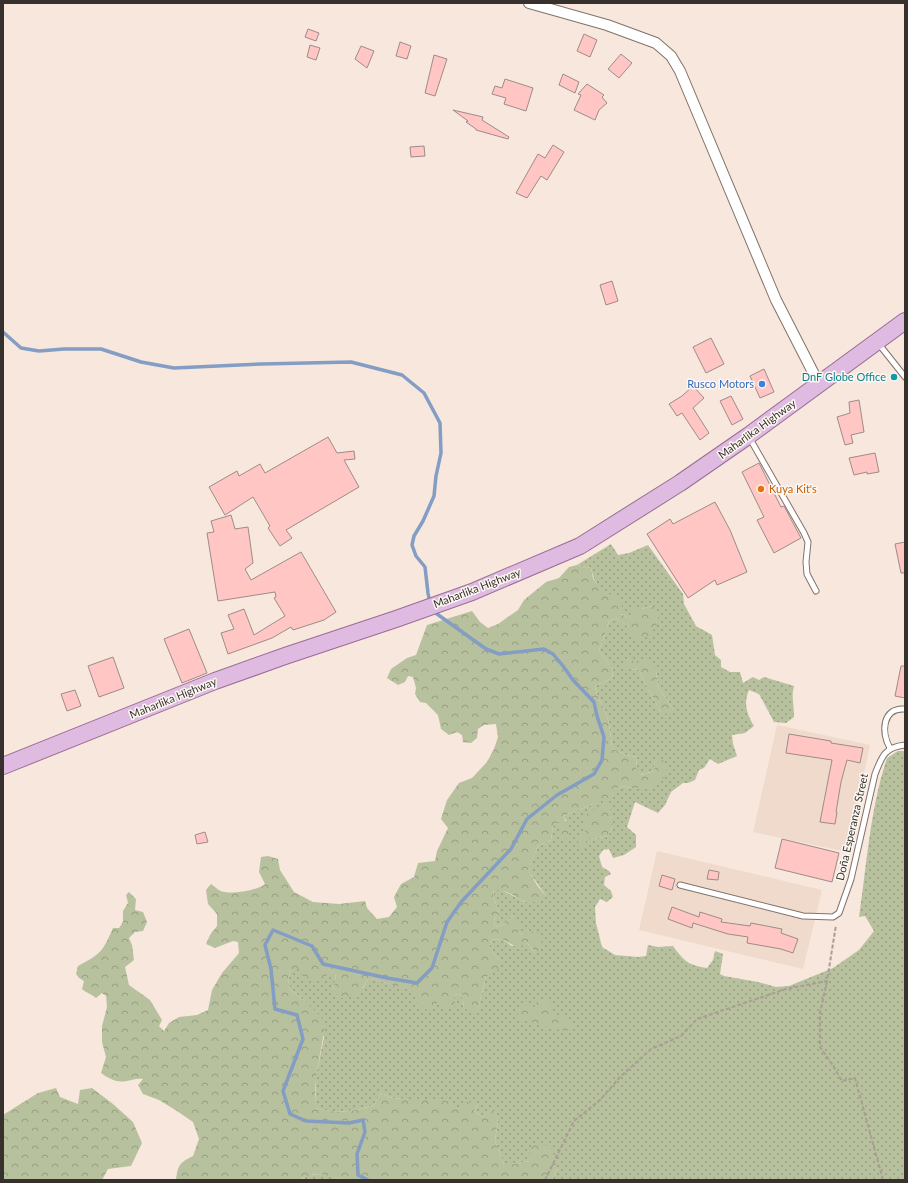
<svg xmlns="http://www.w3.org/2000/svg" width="908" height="1183" font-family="Lato,sans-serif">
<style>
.built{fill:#f0dacc}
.grass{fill:url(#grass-dots);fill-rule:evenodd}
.forest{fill:url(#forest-crowns)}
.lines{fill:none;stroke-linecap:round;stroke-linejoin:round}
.stream{stroke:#839dc4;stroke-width:3.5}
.building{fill:#ffc6c3;stroke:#9e8b8a}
.lane-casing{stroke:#81736a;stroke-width:7}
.street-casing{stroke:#81736a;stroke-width:12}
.primary-casing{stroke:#986d95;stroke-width:18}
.path{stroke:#a99d95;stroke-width:2;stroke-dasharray:4 2;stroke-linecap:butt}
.lane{stroke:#fff;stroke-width:5}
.street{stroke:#fff;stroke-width:10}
.primary{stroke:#e0bbe1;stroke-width:16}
.culture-dot{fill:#0f9aa8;stroke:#fdf7f2;stroke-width:1.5}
.shop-dot{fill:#3f7fe0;stroke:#fdf7f2;stroke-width:1.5}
.food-dot{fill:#e8710a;stroke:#fdf7f2;stroke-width:1.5}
.labels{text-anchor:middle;stroke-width:3;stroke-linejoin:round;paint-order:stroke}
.culture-label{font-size:11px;fill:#0d838f;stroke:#fdf7f2;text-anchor:end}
.shop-label{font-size:11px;fill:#366cbe;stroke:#fdf7f2;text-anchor:end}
.street-label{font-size:11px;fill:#37312d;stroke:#fdf7f2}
.food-label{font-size:11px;fill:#c56008;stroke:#fdf7f2;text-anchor:start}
</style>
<defs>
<pattern id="grass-dots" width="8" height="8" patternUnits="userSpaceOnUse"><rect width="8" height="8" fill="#b8c19e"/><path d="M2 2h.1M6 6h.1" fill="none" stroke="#969d81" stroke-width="1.8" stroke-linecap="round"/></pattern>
<pattern id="forest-crowns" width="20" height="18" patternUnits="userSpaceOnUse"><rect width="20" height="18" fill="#b8c19e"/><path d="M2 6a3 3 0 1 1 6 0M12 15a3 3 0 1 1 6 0" fill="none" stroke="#969d81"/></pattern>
</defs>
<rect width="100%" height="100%" fill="#f7e7dd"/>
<g class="built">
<path d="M 777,725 L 870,745 L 847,852 L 753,832 Z"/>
<path d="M 657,851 L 822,890 L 803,969 L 639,930 Z"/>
</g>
<g class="grass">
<path d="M 611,544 L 618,555 L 629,553 L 648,545 L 683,594 L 684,604 L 696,626 L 712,635 L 715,655 L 721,660 L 721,667 L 730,672 L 740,672 L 743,683 L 753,677 L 759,680 L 764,677 L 794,686 C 791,697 794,705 794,717 L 786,723 L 774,722 L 759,694 L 749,690 C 743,704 747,714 754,726 L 745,733 L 732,735 L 733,744 L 737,756 L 718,764 L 710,759 L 704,768 L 699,770 L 695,780 L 688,783 L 683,783 L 671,792 L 665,805 L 658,813 L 635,802 L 627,827 L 636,835 L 636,847 L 624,855 L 613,858 L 609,849 L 603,850 L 599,856 L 602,867 L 609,871 L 611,874 L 605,877 L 604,885 L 611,891 L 613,897 L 607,902 L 600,899 L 595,907 L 596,923 L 602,947 L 615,955 L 638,957 L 646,956 L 648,945 L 658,947 L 673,946 C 684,961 688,965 707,968 L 713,960 L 715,951 L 723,954 L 720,974 L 724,976 L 758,982 L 776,987 L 789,986 L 833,968 L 859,950 L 874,931 L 865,916 L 859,917 C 867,864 870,809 887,758 L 898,751 L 905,751 L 905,1180 L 552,1180 L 557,1169 L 530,1161 L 511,1164 L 504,1164 L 495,1141 L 498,1119 L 494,1109 L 484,1117 L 474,1111 L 478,1103 L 458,1109 L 414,1100 L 392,1098 L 381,1093 L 374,1105 C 353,1112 337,1114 315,1108 L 316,1076 L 324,1037 L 306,1002 L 290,989 L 288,979 L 291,969 L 328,969 L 336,976 L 333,990 L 363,988 L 369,978 L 437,997 L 462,994 L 464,1008 L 478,1009 L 486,977 L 499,960 L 489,947 L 491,940 L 502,939 L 512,946 L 527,943 L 536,954 L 523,935 L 518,932 L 513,915 L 505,924 L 495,927 L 494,920 L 499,911 L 493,897 L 494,890 L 502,890 L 525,902 L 546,896 L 529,872 L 531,862 L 538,846 L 551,840 L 553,826 L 560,820 L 567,822 L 563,816 L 591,805 L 601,798 L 604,803 C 594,811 586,825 586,837 L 594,839 L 608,836 L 613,826 L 608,800 L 614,795 L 614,790 L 622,786 L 631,788 L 650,788 L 660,756 L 655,762 L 654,771 L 640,775 L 636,768 L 637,757 L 626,755 L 612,748 C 611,737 610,724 606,713 C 602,703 596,696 595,686 L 612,678 L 613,670 L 599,650 L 605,635 L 609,621 L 616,618 L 629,627 L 653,606 L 641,609 L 634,609 L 629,618 C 611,609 595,588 591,568 L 577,565 ZM 626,659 L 656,671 L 658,686 L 673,709 L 661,713 C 654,698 645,685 639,670 L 630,669 Z"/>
<path d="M 324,1174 L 339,1179 L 339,1180 L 301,1180 L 308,1175 Z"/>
</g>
<g class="forest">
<path d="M 577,565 L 591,568 L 593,578 L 603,594 L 616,595 L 622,605 L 621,614 L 629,618 L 633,609 L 641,609 L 653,606 L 659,620 L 650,636 L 634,640 L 629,635 L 629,627 L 616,618 L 609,621 L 605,635 L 599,650 L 613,670 L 612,678 L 595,686 C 596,696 602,703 606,713 C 610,724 611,737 612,748 L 626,755 L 637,757 L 636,768 L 641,775 L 654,771 L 655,762 L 659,756 L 666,764 L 667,775 L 650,788 L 631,788 L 622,786 L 614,790 L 614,795 L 609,800 L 613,826 L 608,836 L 594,839 L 586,838 L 586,850 L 580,847 L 577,842 L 586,830 L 583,821 L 587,814 L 604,803 L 601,799 L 591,805 L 563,816 L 571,832 L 566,839 L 559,833 L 560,820 L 553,826 L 551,840 L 538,846 L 531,862 L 529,872 L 537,885 L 546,896 C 521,914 517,888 494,890 L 493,897 L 499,911 L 494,920 L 495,927 L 505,924 L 513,915 L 521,925 L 518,932 L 523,935 L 530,931 L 541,933 L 542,945 L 537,954 L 527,943 L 518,948 L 502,939 L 491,940 L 489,947 L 499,960 L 498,970 L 486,977 L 478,1009 L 472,1014 L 464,1008 L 462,994 L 454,995 L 455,1006 L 450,1009 L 442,1008 L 437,998 L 437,1004 L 428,1011 L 417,1003 L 416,992 L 369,978 C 361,991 358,997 341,998 L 333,990 L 336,976 L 328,969 L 325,979 L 305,979 L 298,969 L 291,969 L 288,979 L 290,989 L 306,1002 L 325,1021 C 323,1050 312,1079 316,1108 C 337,1114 353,1112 374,1105 L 381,1093 L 392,1098 L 447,1101 L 458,1109 L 467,1102 L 478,1103 L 474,1111 L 484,1117 L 494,1108 L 498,1119 L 495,1141 L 504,1164 L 511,1164 L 529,1161 L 530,1148 L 540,1143 L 552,1148 L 557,1169 L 552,1180 L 339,1180 L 339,1179 C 324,1174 313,1171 300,1180 L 176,1180 C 178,1165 179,1163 193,1156 L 199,1139 L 193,1122 L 177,1111 L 159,1100 L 143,1094 L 138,1085 L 143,1079 C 137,1078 133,1080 127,1081 C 117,1083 109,1079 101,1073 L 106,1057 L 102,1042 L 102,1026 L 107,1007 L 106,996 L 102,993 L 96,998 C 92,994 86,993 82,989 L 84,981 L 79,978 L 76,974 L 78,966 C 101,954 103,951 113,928 L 119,928 L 123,922 L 123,911 L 128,903 L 126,895 L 129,892 L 136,899 L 135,910 L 143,912 L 147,922 L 143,931 L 135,932 L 129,938 L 132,945 L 134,960 L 125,967 L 129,985 L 150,1000 L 162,1020 L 159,1026 L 164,1031 L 169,1023 L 179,1017 L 197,1015 L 208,1010 L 212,990 L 222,973 L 239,953 L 238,942 L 233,941 L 215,948 L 206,944 L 210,935 L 217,926 L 217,914 L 208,904 L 206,890 L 211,884 C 215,887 220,892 225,892 C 234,894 259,890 265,884 L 259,872 L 261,857 L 268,856 L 278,859 L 280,870 L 294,892 L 313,902 L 339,904 L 365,901 L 367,908 L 377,919 L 389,917 L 397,907 L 394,897 L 401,884 L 414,877 L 418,863 L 435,861 L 437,851 L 448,828 L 441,819 L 447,800 L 459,783 L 472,778 L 487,762 L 494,749 L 498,737 L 496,724 L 484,725 L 478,729 L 477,738 L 471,743 L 463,742 L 462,735 L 457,732 L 449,735 L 441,729 L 438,715 L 426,703 L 420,702 L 415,694 L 416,688 L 413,677 L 408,676 L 405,682 L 398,685 L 387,678 L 391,669 L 407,658 L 416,655 L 427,625 L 472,611 L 480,622 L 488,628 L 498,624 L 518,610 L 524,600 L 546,582 L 559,578 L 569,567 Z"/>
<path d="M 626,659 L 633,661 L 647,661 L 656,671 L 658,686 L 673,709 L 668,714 L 661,713 C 654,698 645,685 639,670 L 630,669 L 624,666 Z"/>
<path d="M 546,998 L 556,1015 L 566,1017 L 574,1025 L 567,1031 L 554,1029 L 517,1018 L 520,1004 L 534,1007 L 538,1000 Z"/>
<path d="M 56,1088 L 60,1097 L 78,1104 L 80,1090 L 92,1088 L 113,1104 L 133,1122 L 142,1143 L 131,1166 L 108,1169 L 102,1180 L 3,1180 L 3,1115 L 38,1093 Z"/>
</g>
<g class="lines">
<g class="stream">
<path d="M 3,332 L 21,348 L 39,351 L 64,349 L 101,349 L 141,362 L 174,368 L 262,364 L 351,362 L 402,375 L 424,393 L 440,423 L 441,453 L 436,476 L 434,496 L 423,521 L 414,536 L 412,545 L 416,556 L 425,567 L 428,593 L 430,603"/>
<path d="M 368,1180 L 358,1175 L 357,1154 L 365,1132 L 363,1120 L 349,1123 L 306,1121 L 290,1114 L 283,1091 L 303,1039 L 297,1015 L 275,1009 L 271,969 L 265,945 L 273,930 L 312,946 L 323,964 L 387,978 L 417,983 L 432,968 L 447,922 L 462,901 L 511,849 L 527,819 L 557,795 L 594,774 L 602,760 L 604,737 L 597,716 L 594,702 L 573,680 L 563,666 L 553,654 L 544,649 L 499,654 L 486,649 L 437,614 L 435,610"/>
</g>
</g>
<g class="building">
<path d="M 308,29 L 319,33 L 316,41 L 305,37 Z"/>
<path d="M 584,34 L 597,40 L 590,57 L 577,51 Z"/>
<path d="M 400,42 L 411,46 L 407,59 L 396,56 Z"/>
<path d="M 310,45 L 320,48 L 316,60 L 307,57 Z"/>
<path d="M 361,46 L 374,51 L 367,68 L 355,59 Z"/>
<path d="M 621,54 L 632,63 L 619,78 L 608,69 Z"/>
<path d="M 434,55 L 447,59 L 435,96 L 425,93 Z"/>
<path d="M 563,74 L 579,82 L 575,93 L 559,85 Z"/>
<path d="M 505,79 L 533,88 L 526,111 L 504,104 L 506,98 L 492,94 L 495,86 L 502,88 Z"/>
<path d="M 587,84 L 604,95 L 602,97 L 607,103 L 599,110 L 595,120 L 574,110 L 581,95 L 578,94 Z"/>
<path d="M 453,110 L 483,117 L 482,120 L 509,137 L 508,139 L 476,130 L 476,129 L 466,122 L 468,121 Z"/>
<path d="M 553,145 L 564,152 L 547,180 L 541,176 L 527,198 L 516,193 L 538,154 L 545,158 Z"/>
<path d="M 424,146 L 425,156 L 411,157 L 410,147 Z"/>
<path d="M 612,281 L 618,301 L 606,305 L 600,285 Z"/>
<path d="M 711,338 L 724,364 L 706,373 L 693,347 Z"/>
<path d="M 764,369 L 774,392 L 760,398 L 750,376 Z"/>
<path d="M 693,386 L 704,398 L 693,408 L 709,433 L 700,440 L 682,413 L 677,416 L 669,404 L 682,396 Z"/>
<path d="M 731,396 L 743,419 L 732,425 L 720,401 Z"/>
<path d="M 859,400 L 864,432 L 851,435 L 853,443 L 845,445 L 837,417 L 850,413 L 849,402 Z"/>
<path d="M 328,437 L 337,453 L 354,451 L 355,459 L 344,460 L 359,487 L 286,530 L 292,538 L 280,546 L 268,528 L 270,526 L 253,497 L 225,515 L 209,487 L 237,471 L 239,476 L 260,464 L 265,473 Z"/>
<path d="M 875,453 L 879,472 L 867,474 L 867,472 L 854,475 L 849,458 Z"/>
<path d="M 759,463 L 781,507 L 784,506 L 801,538 L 774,553 L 757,520 L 764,517 L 742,472 Z"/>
<path d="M 715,502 L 730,530 L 747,572 L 717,585 L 715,580 L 688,598 L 647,534 L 670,519 L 673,524 Z"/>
<path d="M 231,515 L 235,529 L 248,527 L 253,563 L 245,569 L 251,580 L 301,552 L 336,612 L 324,620 L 293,630 L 291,627 L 272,638 L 228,654 L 221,633 L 234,629 L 228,615 L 244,609 L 254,635 L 285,616 L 274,598 L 276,597 L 275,592 L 218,601 L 207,533 L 214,532 L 211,521 Z"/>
<path d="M 905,542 L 905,573 L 901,573 L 895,544 Z"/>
<path d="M 189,629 L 207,673 L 182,683 L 164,639 Z"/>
<path d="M 113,657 L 124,688 L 99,697 L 88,666 Z"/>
<path d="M 901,666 L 905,666 L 905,698 L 895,696 Z"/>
<path d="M 75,690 L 81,706 L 67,711 L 61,694 Z"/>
<path d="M 789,734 L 831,741 L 831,743 L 863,748 L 860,763 L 847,760 L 841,782 L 836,812 L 837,812 L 835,824 L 820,822 L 832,760 L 786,753 Z"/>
<path d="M 205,832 L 208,842 L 197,844 L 195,835 Z"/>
<path d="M 782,839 L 839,853 L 832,882 L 775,868 Z"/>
<path d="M 709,870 L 719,872 L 718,880 L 707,879 Z"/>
<path d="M 662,875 L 675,879 L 672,890 L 659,886 Z"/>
<path d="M 672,907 L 699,917 L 700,912 L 722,919 L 721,922 L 750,926 L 751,923 L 782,929 L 781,933 L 798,939 L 793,953 L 781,949 L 747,943 L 748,937 L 728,934 L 693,923 L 692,928 L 668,919 Z"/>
</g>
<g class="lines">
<defs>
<g id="lane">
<path d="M 878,343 L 905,377"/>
<path d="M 749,437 L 804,533 L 808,542 L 806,562 L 807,574 L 816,591"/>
<path d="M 890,748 C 881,733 882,707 905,709"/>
<path d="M 680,885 L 803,916 L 833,917 L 839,913 L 851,879 L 875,774 C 882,756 885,747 905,745"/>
</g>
<path id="street" d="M 529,3 L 607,25 L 656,43 L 671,56 L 680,71 L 776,300 L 819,384"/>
<path id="primary" d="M 3,766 L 215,681 L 285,656 L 396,619 L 472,592 L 580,546 L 680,483 L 748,436 L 905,321"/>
</defs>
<use href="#lane" class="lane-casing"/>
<use href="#street" class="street-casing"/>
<use href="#primary" class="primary-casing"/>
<g class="path">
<path d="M 827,981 L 820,1013 L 820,1047 L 832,1064 L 842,1081 L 855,1078 L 883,1180"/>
<path d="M 545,1180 L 574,1121 L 600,1100 L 620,1077 L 651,1049 L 681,1036 L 697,1019 L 786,989 L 827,981 L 836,925"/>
</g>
<use href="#lane" class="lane"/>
<use href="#street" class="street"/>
<use href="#primary" class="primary"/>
</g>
<circle class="culture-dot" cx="894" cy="377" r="4"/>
<circle class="shop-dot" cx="762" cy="384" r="4"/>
<circle class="food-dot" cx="761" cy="489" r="4"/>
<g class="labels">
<g class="culture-label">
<text x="886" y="381">DnF Globe Office</text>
</g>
<g class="shop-label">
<text x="754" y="388">Rusco Motors</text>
</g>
<g class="street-label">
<text transform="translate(757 429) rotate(-36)" y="4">Maharlika Highway</text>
<text transform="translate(477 588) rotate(-21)" y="4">Maharlika Highway</text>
<text transform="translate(173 698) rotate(-22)" y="4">Maharlika Highway</text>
<text transform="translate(852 827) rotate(-77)" y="4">Doña Esperanza Street</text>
</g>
<g class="food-label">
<text x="769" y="493">Kuya Kit's</text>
</g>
</g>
<rect width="908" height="1183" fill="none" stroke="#37312d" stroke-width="8"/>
</svg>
